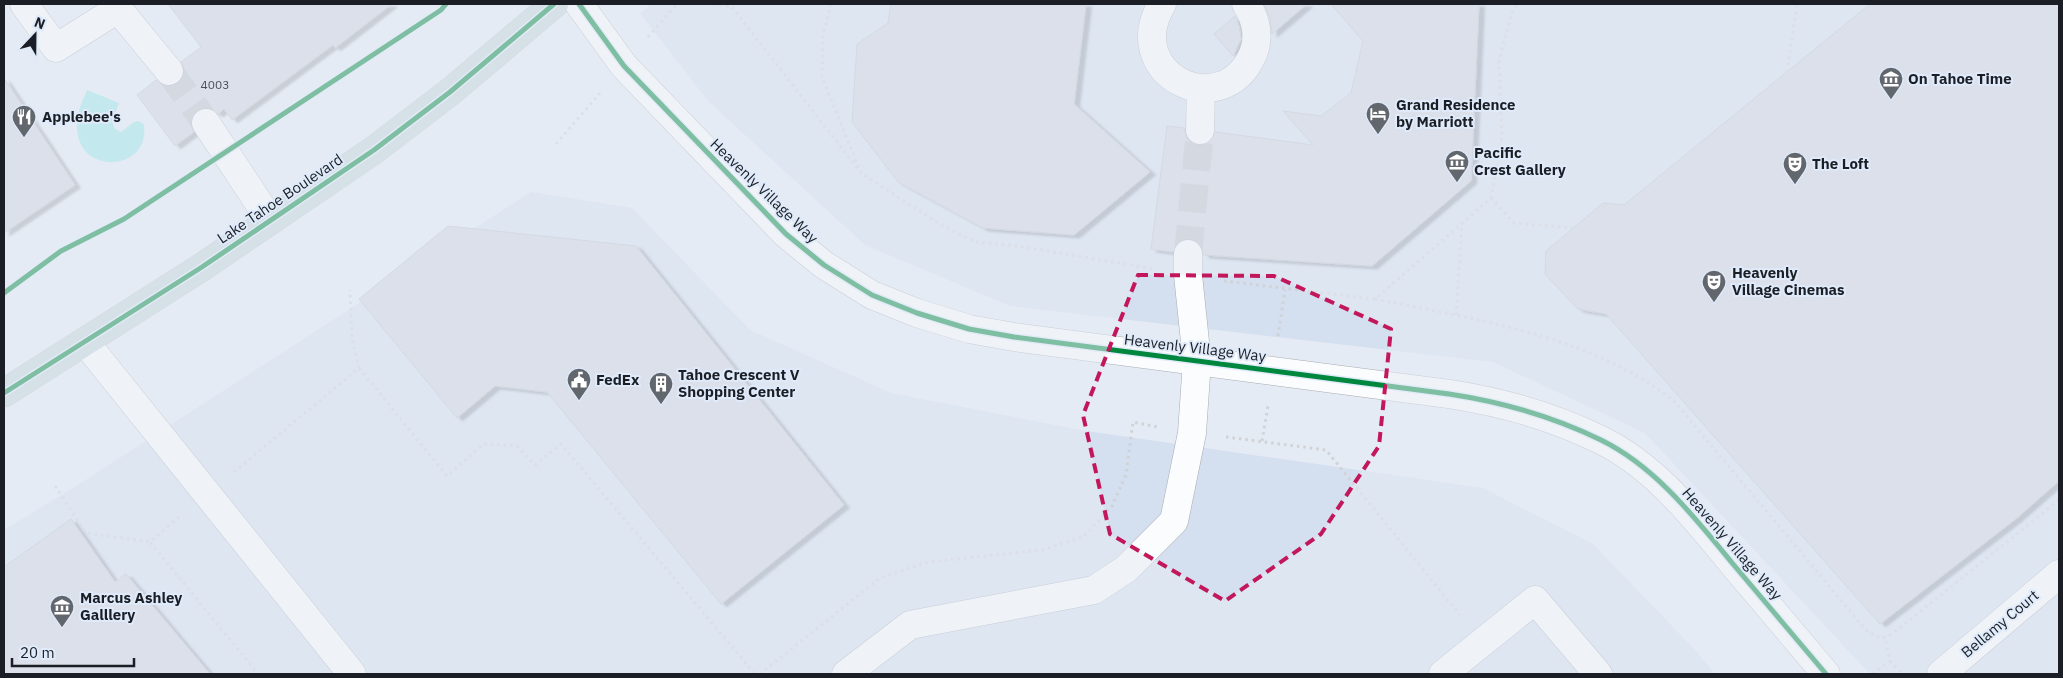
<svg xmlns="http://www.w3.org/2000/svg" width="2063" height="678" font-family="'IBM Plex Sans',sans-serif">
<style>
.built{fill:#d4dfef}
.water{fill:#99e5e7}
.building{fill:#d1d3e0;stroke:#c0c3ca;filter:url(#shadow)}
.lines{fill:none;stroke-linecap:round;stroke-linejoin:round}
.minor-tunnel{stroke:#bdc2cb;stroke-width:28;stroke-dasharray:28 14;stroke-linecap:butt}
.minor-casing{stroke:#a7acb3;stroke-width:29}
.highway-casing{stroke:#c3c7cb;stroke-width:29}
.path{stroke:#d0d2d5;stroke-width:3;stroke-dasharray:2.5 4;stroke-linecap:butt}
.minor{stroke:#fbfcfd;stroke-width:28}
.highway{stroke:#c2d2d8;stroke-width:28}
.cycleway-casing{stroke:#dfeafa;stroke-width:8}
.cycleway{stroke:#00873e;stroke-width:5}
.marked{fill:none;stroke:#c2185b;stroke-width:4;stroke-dasharray:10 6;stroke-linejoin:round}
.labels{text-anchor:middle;stroke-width:4;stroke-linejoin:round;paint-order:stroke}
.number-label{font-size:12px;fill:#4c4f57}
.poi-label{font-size:15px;font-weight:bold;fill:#1b1f25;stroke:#dfeafa;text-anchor:start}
.street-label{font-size:15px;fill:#1b1f25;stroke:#dfeafa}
</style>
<defs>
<filter id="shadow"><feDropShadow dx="5.5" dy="3" stdDeviation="1" flood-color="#0004"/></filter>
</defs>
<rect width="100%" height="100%" fill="#e5ebf4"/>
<g class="built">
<path d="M 651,4 L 2059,4 L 2059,674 L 1870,674 L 1645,433 L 1493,362 L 1010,306 L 865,245 L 708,101 L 640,13 Z"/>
<path d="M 531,192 L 632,208 L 750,330 L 891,393 L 1080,430 L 1483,488 L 1593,544 L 1695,650 L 1715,674 L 4,674 L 4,530 L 73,488 Z"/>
</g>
<path class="water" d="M 87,90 L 119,103 L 112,122 L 115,129 L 121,132 L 134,122 L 139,121 L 144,125 C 151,175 67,177 78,116 C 79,107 84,98 87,90 Z"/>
<g class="building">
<path d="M 168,4 L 392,4 L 335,48 L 333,45 L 232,120 L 224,109 L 218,114 L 206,107 L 197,110 L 192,116 L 190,123 L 194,132 L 175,146 L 137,95 L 156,80 L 164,86 L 172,86 L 179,83 L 184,76 L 184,68 L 181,62 L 201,47 Z"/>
<path d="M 891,4 L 1086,4 L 1074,104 L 1150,172 L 1074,235 L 983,228 L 898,182 L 852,122 L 857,44 L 888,23 Z"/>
<path d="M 1264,4 L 1307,4 L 1272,34 L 1270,18 Z"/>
<path d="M 1331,4 L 1479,4 L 1471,181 L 1372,266 L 1204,255 L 1201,246 L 1195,240 L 1188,238 L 1180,241 L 1173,252 L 1151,249 L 1167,126 L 1184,128 L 1187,138 L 1192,144 L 1199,146 L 1208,143 L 1215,132 L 1313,145 L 1283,111 L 1321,116 L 1351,93 L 1363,41 Z"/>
<path d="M 1870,4 L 2059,4 L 2059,481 L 2017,518 L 1880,624 L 1606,314 L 1578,309 L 1545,274 L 1546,251 L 1603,203 L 1624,205 Z"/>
<path d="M 1235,16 L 1239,26 L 1241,39 L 1233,56 L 1214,34 Z"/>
<path d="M 4,78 L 75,185 L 4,233 Z"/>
<path d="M 448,226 L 636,246 L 844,505 L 721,604 L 547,392 L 495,386 L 457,418 L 359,299 Z"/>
<path d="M 71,519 L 115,582 L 126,574 L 210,674 L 4,674 L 4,567 Z"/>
</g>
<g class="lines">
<g class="minor-tunnel">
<path d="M 169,71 L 206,123"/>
<path d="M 1188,254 L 1200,130"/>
</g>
<defs>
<g id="minor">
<path d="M 24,4 L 56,48 L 118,9 L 114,4"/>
<path d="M 579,4 L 624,66 L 786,234 L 824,265 L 872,295 L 917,313 L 969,329 L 1014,337 L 1449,394 C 1502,402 1552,416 1601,440 C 1656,467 1695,518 1733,564 C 1764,601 1795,637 1826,674"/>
<path d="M 1162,4 C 1120,74 1222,125 1253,54 C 1260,37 1256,18 1246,4"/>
<path d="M 118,9 L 169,71"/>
<path d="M 206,123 L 270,220"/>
<path d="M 1200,130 L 1201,89"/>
<path d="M 85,342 L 352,674"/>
<path d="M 846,674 L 910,625 L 1094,590 L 1126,569 L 1174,521 L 1192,433 L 1197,361 L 1188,275 L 1188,254"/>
<path d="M 1443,674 L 1535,600 L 1598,674"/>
<path d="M 1941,674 L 2059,574"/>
</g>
<path id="highway" d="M 4,393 L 202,267 L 374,150 L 450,92 L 554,4"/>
</defs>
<use href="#minor" class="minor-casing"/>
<use href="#highway" class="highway-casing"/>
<g class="path">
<path d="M 713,4 L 732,7 L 858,169"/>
<path d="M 831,4 L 823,36 L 822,77 L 861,173 L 941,225 L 975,242 L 1018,246 L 1154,269"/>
<path d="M 648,37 L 677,4"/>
<path d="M 1787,72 L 1797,4"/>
<path d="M 556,144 L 600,93"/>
<path d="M 1491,198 L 1514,223 L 1574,228"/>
<path d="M 1224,281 L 1375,299 L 1491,198 L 1502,137 L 1499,60 L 1513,9 L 1518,4"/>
<path d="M 1375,299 C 1477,320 1590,335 1674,401 L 1866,630 C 1884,642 1884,639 1901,627 L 2059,500"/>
<path d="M 1456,315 L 1462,225"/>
<path d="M 1278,336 L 1285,290"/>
<path d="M 359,368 L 447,476 L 484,444 L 517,446 L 535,465 L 561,444 L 755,674"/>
<path d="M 1226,437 L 1326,450 L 1460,615"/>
<path d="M 1262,441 L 1268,406"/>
<path d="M 234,472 L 359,368 L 352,338 L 350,290"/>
<path d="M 55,486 L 86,533 L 150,542"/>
<path d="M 179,517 L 150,542 L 258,674"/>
<path d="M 1890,661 L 1903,674"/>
<path d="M 760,674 L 880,578 L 928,562 L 1042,550 L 1083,537 L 1112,506 L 1126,475 L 1133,422 L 1158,427"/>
<path d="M 1873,674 L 1890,661 L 1885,638"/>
</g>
<use href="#minor" class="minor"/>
<use href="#highway" class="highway"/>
<defs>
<g id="cycleway">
<path d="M 579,4 L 624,66 L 786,234 L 824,265 L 872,295 L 917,313 L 969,329 L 1014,337 L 1449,394 C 1502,402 1552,416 1601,440 C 1656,467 1695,518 1733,564 C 1764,601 1795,637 1826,674"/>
<path d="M 4,293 L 61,251 L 124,219 L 441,10 L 446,4"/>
<path d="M 4,393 L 202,267 L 374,150 L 450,92 L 554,4"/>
</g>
</defs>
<use href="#cycleway" class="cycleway-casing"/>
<use href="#cycleway" class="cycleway"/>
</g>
<path d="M0 0H2063V678H0ZM 1138,275 L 1274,276 L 1391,329 L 1379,446 L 1321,534 L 1225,601 L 1110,534 L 1083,415 Z" fill="#e5ebf4" fill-opacity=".55" fill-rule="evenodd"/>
<path class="marked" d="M 1138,275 L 1274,276 L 1391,329 L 1379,446 L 1321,534 L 1225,601 L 1110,534 L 1083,415 Z"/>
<defs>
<symbol id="museum-pin" viewBox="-11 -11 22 30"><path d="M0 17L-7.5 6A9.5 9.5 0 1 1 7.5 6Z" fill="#62666d" stroke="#dfeafa"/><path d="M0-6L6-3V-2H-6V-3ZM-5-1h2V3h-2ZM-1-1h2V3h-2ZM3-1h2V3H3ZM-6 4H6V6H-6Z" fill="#fff"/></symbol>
<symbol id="hotel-pin" viewBox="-11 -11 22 30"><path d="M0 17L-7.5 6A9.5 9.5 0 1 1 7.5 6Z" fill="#62666d" stroke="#dfeafa"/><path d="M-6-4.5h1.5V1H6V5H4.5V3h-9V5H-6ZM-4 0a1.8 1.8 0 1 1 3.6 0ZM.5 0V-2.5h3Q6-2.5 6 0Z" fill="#fff"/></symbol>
<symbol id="restaurant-pin" viewBox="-11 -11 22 30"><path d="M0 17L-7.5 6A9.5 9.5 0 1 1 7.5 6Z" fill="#62666d" stroke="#dfeafa"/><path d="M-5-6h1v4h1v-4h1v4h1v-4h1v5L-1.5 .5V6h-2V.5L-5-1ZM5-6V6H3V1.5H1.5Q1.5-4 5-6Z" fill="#fff"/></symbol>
<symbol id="theatre-pin" viewBox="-11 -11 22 30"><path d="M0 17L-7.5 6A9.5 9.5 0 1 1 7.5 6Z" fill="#62666d" stroke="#dfeafa"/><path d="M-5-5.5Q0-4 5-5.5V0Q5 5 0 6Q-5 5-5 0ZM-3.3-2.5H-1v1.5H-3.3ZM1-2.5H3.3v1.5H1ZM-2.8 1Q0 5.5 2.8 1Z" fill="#fff"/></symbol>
<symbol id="civic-pin" viewBox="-11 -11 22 30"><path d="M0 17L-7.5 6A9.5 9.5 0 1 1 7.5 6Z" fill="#62666d" stroke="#dfeafa"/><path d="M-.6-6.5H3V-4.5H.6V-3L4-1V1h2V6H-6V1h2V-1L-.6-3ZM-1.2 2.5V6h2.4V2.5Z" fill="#fff"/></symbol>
<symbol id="building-pin" viewBox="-11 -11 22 30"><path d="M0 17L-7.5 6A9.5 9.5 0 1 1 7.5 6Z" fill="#62666d" stroke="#dfeafa"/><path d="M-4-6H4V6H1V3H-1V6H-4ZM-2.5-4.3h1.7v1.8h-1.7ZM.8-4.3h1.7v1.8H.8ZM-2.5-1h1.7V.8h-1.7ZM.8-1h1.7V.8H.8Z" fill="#fff"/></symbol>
</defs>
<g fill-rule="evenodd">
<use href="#museum-pin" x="1877" y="65" width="28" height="38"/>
<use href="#hotel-pin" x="1364" y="100" width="28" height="38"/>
<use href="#restaurant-pin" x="10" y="103" width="28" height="38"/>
<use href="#museum-pin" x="1443" y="148" width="28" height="38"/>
<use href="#theatre-pin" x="1781" y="150" width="28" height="38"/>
<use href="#theatre-pin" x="1700" y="268" width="28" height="38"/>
<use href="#civic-pin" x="565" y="366" width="28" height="38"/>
<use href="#building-pin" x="647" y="370" width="28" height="38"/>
<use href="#museum-pin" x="48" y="593" width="28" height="38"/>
</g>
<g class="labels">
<g class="number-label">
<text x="215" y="89">4003</text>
</g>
<g class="poi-label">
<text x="1908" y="84">On Tahoe Time</text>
<text x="1396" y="110">Grand Residence<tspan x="1396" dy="17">by Marriott</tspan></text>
<text x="42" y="122">Applebee's</text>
<text x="1474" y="158">Pacific<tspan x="1474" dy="17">Crest Gallery</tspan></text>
<text x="1812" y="169">The Loft</text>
<text x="1732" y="278">Heavenly<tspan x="1732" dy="17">Village Cinemas</tspan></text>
<text x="678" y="380">Tahoe Crescent V<tspan x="678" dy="17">Shopping Center</tspan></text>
<text x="596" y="385">FedEx</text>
<text x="80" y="603">Marcus Ashley<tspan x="80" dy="17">Galllery</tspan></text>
</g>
<g class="street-label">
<text transform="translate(764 191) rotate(44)" y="5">Heavenly Village Way</text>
<text transform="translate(280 199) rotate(-34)" y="5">Lake Tahoe Boulevard</text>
<text transform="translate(1195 348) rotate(7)" y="5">Heavenly Village Way</text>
<text transform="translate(1732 544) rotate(49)" y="5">Heavenly Village Way</text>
<text transform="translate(2000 624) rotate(-40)" y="5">Bellamy Court</text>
</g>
</g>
<rect width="2063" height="678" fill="none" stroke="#1b1f25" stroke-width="10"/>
<g transform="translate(35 35) rotate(22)" stroke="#dfeafa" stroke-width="4" paint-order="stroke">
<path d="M0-4L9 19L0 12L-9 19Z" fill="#1b1f25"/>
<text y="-8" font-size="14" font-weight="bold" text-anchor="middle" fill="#1b1f25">N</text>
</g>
<path d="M12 658v8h122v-8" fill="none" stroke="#1b1f25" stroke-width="2.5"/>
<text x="20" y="658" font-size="15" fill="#1b1f25" stroke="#dfeafa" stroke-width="4" paint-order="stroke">20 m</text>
</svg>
